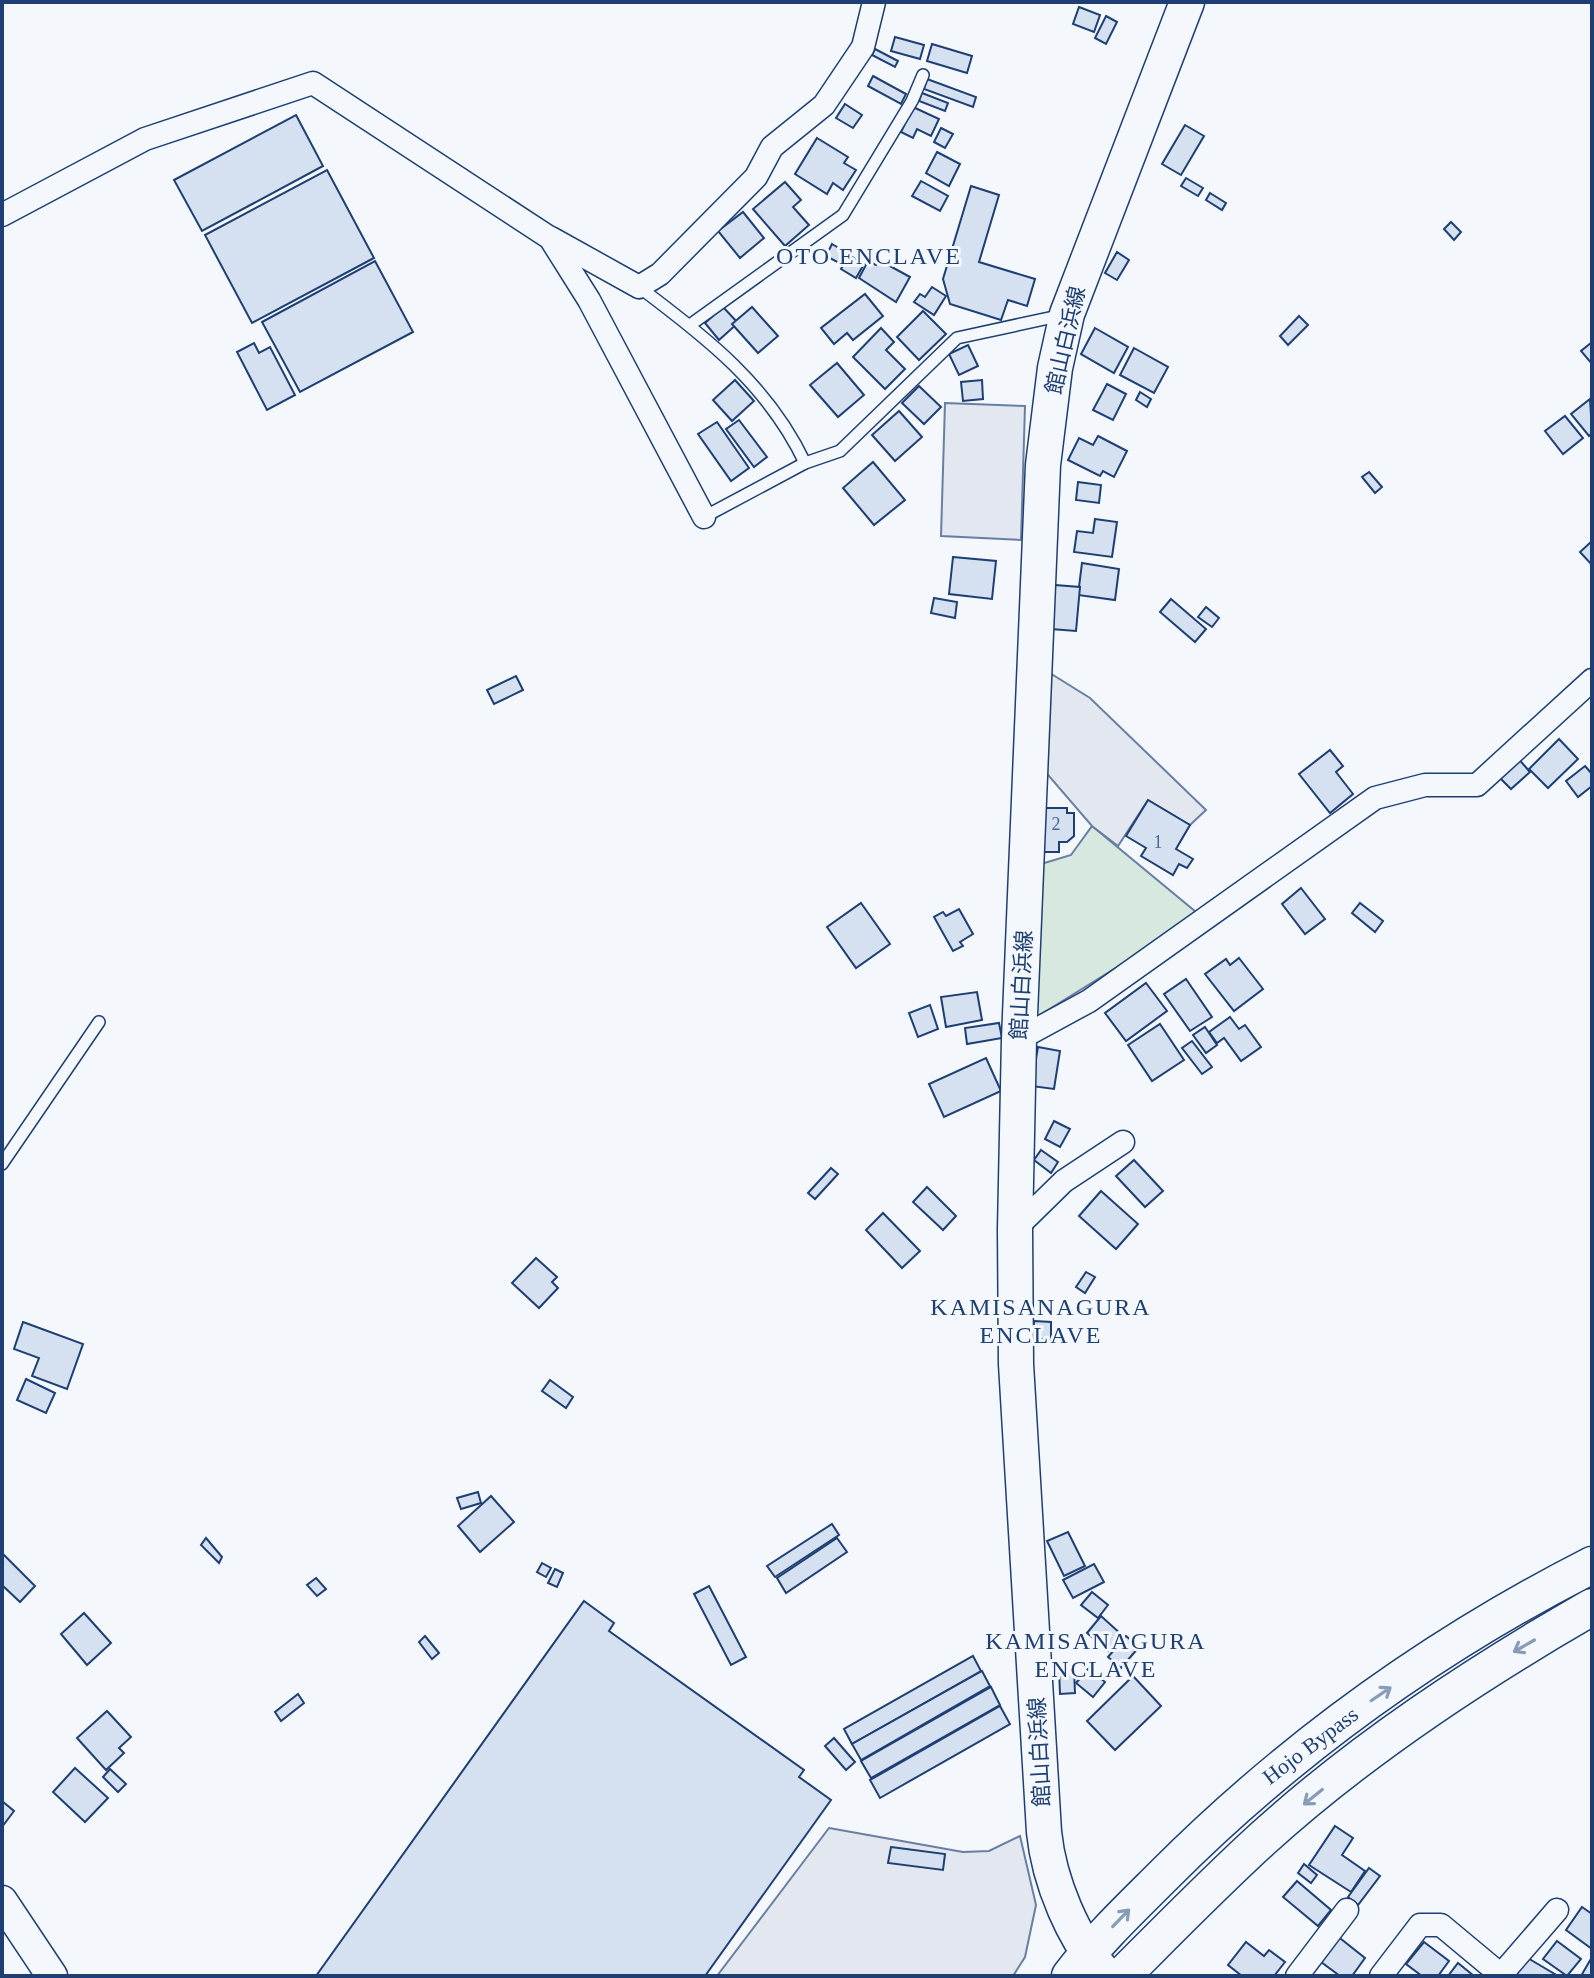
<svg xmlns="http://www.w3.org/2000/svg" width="1594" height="1978" font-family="'Times New Roman','Noto Sans JP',serif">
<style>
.green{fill:#d7e8df;stroke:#687fa3;stroke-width:2}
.parking{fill:#e3e8f0;stroke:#687fa3;stroke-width:2}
.building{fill:#d5e0f0;stroke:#1d3f73;stroke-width:2}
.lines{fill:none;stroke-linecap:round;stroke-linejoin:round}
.service-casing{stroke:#1d3f73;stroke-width:14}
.minor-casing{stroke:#1d3f73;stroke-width:25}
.secondary-casing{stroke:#1d3f73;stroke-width:33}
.primary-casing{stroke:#1d3f73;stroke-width:37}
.trunk-casing{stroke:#1d3f73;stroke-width:39}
.service{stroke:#f4f7fb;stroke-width:11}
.minor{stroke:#f4f7fb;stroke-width:22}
.secondary{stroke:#f4f7fb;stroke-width:30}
.primary{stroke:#f4f7fb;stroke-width:34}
.trunk{stroke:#f4f7fb;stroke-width:36}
.oneway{stroke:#889bb7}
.labels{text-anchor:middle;stroke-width:6;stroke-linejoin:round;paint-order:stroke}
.number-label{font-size:18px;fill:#4b6792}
.street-label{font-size:22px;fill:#1d3f73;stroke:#f4f7fb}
.neighbourhood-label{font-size:24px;letter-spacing:2px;fill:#1d3f73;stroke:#f4f7fb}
</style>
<rect width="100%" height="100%" fill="#f4f7fb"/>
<path class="green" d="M 1092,826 L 1196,912 L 1143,951 L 1035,1018 L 1041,864 L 1071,855 Z"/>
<g class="parking">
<path d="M 945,403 L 1025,406 L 1021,540 L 941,536 Z"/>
<path d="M 1045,670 L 1090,698 L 1206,810 L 1190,825 L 1148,800 L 1118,846 L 1092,826 L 1042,768 Z"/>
<path d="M 829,1828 L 963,1852 L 989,1851 L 1020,1836 L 1036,1905 L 1025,1957 L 1013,1976 L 717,1976 Z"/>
</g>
<g class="building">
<path d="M 1079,7 L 1100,15 L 1094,32 L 1073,24 Z"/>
<path d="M 1106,16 L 1117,22 L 1106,44 L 1095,38 Z"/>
<path d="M 895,37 L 924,45 L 920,59 L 891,51 Z"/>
<path d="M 932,44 L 972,56 L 967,73 L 927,61 Z"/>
<path d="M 875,49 L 898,61 L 895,67 L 872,55 Z"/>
<path d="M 873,76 L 906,94 L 901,104 L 868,86 Z"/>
<path d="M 927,79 L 976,97 L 973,107 L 924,89 Z"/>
<path d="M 922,93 L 948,103 L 945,111 L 919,101 Z"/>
<path d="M 845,104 L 862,115 L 853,128 L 836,118 Z"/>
<path d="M 913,107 L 939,119 L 931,136 L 917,129 L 913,138 L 901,132 Z"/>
<path d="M 296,115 L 323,166 L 202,231 L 174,180 Z"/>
<path d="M 1185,125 L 1204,136 L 1181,175 L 1162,164 Z"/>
<path d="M 941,128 L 953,134 L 945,148 L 934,142 Z"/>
<path d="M 817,138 L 848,157 L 844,163 L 856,170 L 843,190 L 833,183 L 827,194 L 795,174 Z"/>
<path d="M 937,152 L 960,164 L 949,186 L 926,173 Z"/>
<path d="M 327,170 L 374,258 L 252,323 L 205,235 Z"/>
<path d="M 1186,178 L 1203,188 L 1198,196 L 1181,186 Z"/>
<path d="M 921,181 L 948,196 L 940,211 L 912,196 Z"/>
<path d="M 785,182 L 801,200 L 793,207 L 809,225 L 785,246 L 753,209 Z"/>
<path d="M 971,186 L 999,195 L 979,262 L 1035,279 L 1027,306 L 1008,300 L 1001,320 L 950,304 L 943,279 Z"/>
<path d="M 1210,193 L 1226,203 L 1222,210 L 1206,200 Z"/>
<path d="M 743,212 L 764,238 L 740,258 L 718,231 Z"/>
<path d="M 1451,222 L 1461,232 L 1454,240 L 1444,229 Z"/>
<path d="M 832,244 L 847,253 L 841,264 L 826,256 Z"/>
<path d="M 1117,252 L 1129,260 L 1117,280 L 1105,273 Z"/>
<path d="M 849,255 L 864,264 L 856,278 L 841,269 Z"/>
<path d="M 879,260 L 910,277 L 896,302 L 859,278 L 868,261 L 876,265 Z"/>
<path d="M 375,261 L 413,332 L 300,392 L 262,322 Z"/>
<path d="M 932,287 L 946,296 L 934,315 L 914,302 L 920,294 L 925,297 Z"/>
<path d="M 865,294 L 883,316 L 853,340 L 847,333 L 834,344 L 821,328 Z"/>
<path d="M 723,307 L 738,323 L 719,340 L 705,323 Z"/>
<path d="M 752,307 L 778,336 L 758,353 L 732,324 Z"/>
<path d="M 923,311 L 946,334 L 919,360 L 897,337 Z"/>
<path d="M 1299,316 L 1308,325 L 1288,345 L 1280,336 Z"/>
<path d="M 881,328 L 894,342 L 886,350 L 905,369 L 885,389 L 853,357 Z"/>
<path d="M 1095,328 L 1128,347 L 1114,373 L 1081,354 Z"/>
<path d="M 1592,342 L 1592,364 L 1581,351 Z"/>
<path d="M 254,343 L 259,353 L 270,347 L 295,395 L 267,410 L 237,352 Z"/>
<path d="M 968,345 L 978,366 L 959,375 L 949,354 Z"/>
<path d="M 1134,348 L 1168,367 L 1154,393 L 1120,375 Z"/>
<path d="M 837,363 L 864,395 L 838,417 L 810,385 Z"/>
<path d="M 735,380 L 754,401 L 732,421 L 713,400 Z"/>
<path d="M 982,380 L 983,399 L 963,401 L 961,382 Z"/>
<path d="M 1107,384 L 1126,394 L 1113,420 L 1093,410 Z"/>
<path d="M 919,386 L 941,407 L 924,424 L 902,403 Z"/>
<path d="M 1140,392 L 1151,399 L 1147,407 L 1136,400 Z"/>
<path d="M 1590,399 L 1592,433 L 1589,436 L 1571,414 Z"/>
<path d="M 899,411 L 922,437 L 895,461 L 872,435 Z"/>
<path d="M 1565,416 L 1583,438 L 1563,454 L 1545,431 Z"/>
<path d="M 739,420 L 767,457 L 754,467 L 726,429 Z"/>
<path d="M 717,422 L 749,468 L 731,481 L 698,434 Z"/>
<path d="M 1098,436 L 1127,451 L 1114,477 L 1103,471 L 1100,476 L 1068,460 L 1079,438 L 1093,445 Z"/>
<path d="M 873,462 L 905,500 L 874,525 L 843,488 Z"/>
<path d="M 1369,472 L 1382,487 L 1375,493 L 1362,477 Z"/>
<path d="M 1078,482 L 1101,485 L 1099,503 L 1076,500 Z"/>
<path d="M 1095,519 L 1117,522 L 1112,557 L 1074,552 L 1077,531 L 1093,533 Z"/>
<path d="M 1592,541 L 1592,565 L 1580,552 Z"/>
<path d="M 953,557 L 996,561 L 992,599 L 949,594 Z"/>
<path d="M 1082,563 L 1119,569 L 1115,600 L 1078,595 Z"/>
<path d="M 1055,585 L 1080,587 L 1076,631 L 1051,629 Z"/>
<path d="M 934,598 L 957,602 L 955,618 L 931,613 Z"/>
<path d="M 1171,599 L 1206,629 L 1195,642 L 1160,612 Z"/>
<path d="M 1206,607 L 1219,618 L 1212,627 L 1198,617 Z"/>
<path d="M 516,676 L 523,690 L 494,704 L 487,690 Z"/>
<path d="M 1559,739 L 1578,759 L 1548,788 L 1529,769 Z"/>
<path d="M 1330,750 L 1343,766 L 1336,772 L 1353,794 L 1330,813 L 1299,774 Z"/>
<path d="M 1516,756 L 1530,772 L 1511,789 L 1496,774 Z"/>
<path d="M 1585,766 L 1592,774 L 1592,786 L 1578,797 L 1566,781 Z"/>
<path d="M 1148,800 L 1190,825 L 1176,849 L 1193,859 L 1187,868 L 1179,864 L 1173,875 L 1141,856 L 1146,848 L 1126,836 Z"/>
<path d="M 1037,808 L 1067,808 L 1067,813 L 1074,813 L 1074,836 L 1067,842 L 1059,842 L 1059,852 L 1038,852 Z"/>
<path d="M 1301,888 L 1325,919 L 1305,934 L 1282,904 Z"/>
<path d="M 861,903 L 890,944 L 856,968 L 827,927 Z"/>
<path d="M 1360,903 L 1383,921 L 1375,932 L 1352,913 Z"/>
<path d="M 959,909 L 973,934 L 960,942 L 963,946 L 953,951 L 934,917 L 943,912 L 946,916 Z"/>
<path d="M 1239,958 L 1263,989 L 1234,1011 L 1205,974 L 1226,959 L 1230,965 Z"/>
<path d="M 1186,979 L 1212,1017 L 1190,1031 L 1164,994 Z"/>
<path d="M 1146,983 L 1167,1011 L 1126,1041 L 1105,1013 Z"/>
<path d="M 977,992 L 982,1020 L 946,1027 L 941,997 Z"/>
<path d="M 930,1005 L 938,1029 L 918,1037 L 909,1013 Z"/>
<path d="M 1230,1017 L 1239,1029 L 1245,1025 L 1261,1047 L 1241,1061 L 1224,1038 L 1217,1043 L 1209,1032 Z"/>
<path d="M 999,1023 L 1002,1038 L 967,1044 L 965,1028 Z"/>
<path d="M 1160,1024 L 1184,1060 L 1152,1081 L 1128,1045 Z"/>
<path d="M 1205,1027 L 1217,1045 L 1206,1053 L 1193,1035 Z"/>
<path d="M 1192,1041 L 1212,1067 L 1202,1074 L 1182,1048 Z"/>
<path d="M 1038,1047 L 1060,1051 L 1054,1089 L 1031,1086 Z"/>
<path d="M 986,1058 L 1001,1091 L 944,1117 L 929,1084 Z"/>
<path d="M 1054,1121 L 1070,1129 L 1060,1147 L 1045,1139 Z"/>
<path d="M 1041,1150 L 1058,1162 L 1051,1173 L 1034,1160 Z"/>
<path d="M 1134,1160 L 1163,1191 L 1145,1207 L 1116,1176 Z"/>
<path d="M 831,1168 L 838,1174 L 815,1199 L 808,1193 Z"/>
<path d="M 927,1187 L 956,1216 L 943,1230 L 913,1202 Z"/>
<path d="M 1101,1191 L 1138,1224 L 1116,1249 L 1079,1216 Z"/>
<path d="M 883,1213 L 920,1251 L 902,1268 L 866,1230 Z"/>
<path d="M 536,1258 L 557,1277 L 552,1282 L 558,1288 L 539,1308 L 512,1283 Z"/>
<path d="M 1086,1272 L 1095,1277 L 1085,1293 L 1076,1287 Z"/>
<path d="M 1034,1321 L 1051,1322 L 1051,1340 L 1033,1339 Z"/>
<path d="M 23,1322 L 83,1344 L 67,1389 L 32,1376 L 39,1358 L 14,1349 Z"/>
<path d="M 26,1379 L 55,1393 L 46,1413 L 17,1400 Z"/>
<path d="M 550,1380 L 573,1397 L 566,1408 L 542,1391 Z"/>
<path d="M 478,1492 L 481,1503 L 461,1509 L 457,1498 Z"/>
<path d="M 491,1496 L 514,1522 L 480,1552 L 458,1526 Z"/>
<path d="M 832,1524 L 839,1535 L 775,1577 L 767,1566 Z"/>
<path d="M 1068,1532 L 1085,1566 L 1064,1576 L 1047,1541 Z"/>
<path d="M 206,1538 L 222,1557 L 219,1563 L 201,1545 Z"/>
<path d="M 837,1538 L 847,1552 L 786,1593 L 777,1578 Z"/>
<path d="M 3,1554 L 35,1586 L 20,1602 L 2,1585 Z"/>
<path d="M 542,1563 L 551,1568 L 546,1577 L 537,1572 Z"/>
<path d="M 1094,1564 L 1104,1582 L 1073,1598 L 1063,1580 Z"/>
<path d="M 555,1569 L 563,1573 L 557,1587 L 548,1583 Z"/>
<path d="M 316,1578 L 326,1589 L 317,1596 L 307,1585 Z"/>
<path d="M 709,1586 L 746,1657 L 731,1665 L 694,1594 Z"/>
<path d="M 1092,1592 L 1108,1605 L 1098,1618 L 1081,1605 Z"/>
<path d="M 584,1601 L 614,1623 L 609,1631 L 804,1770 L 799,1777 L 831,1800 L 705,1976 L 316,1976 Z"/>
<path d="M 84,1613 L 111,1643 L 87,1665 L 61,1634 Z"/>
<path d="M 1101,1616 L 1122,1635 L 1108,1651 L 1087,1633 Z"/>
<path d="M 425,1636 L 439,1653 L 432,1659 L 419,1642 Z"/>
<path d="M 1126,1636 L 1139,1647 L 1121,1668 L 1108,1657 Z"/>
<path d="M 973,1656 L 981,1671 L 852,1744 L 844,1729 Z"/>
<path d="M 1074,1668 L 1075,1693 L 1060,1694 L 1059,1669 Z"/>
<path d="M 1089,1668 L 1105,1682 L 1093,1697 L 1076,1683 Z"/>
<path d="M 982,1671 L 990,1686 L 861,1760 L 852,1744 Z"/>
<path d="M 1133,1676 L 1161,1706 L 1115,1750 L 1087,1721 Z"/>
<path d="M 991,1687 L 1000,1705 L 871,1778 L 861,1761 Z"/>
<path d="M 298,1694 L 304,1703 L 281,1721 L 275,1712 Z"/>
<path d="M 1000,1706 L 1010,1724 L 880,1798 L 870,1780 Z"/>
<path d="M 107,1711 L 131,1737 L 119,1748 L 124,1753 L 106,1770 L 77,1738 Z"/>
<path d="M 834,1738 L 855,1762 L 846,1770 L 825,1746 Z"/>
<path d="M 75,1768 L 108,1798 L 85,1822 L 53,1792 Z"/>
<path d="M 110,1769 L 126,1784 L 118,1792 L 103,1777 Z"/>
<path d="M 2,1801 L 14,1811 L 2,1827 Z"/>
<path d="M 1335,1826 L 1353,1838 L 1342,1855 L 1365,1871 L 1351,1892 L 1309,1865 Z"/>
<path d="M 891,1847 L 945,1854 L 943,1870 L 888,1863 Z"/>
<path d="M 1304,1864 L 1317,1875 L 1311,1883 L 1298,1873 Z"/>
<path d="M 1369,1868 L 1380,1876 L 1358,1905 L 1348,1897 Z"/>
<path d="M 1297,1881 L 1331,1910 L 1318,1926 L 1283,1897 Z"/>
<path d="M 1582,1907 L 1592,1914 L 1592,1949 L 1566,1930 Z"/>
<path d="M 1336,1935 L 1365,1958 L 1352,1976 L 1340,1976 L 1317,1959 Z"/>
<path d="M 1557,1941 L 1581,1959 L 1567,1976 L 1543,1959 Z"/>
<path d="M 1246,1942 L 1264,1956 L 1269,1950 L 1285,1962 L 1274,1976 L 1242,1976 L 1228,1965 Z"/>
<path d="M 1424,1942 L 1449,1961 L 1438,1976 L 1422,1976 L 1406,1964 Z"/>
<path d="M 1526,1957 L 1558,1976 L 1515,1976 Z"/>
<path d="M 1592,1957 L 1592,1976 L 1581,1976 Z"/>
<path d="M 1458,1963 L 1474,1976 L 1448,1976 Z"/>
</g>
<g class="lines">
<defs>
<g id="service">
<path d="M 639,287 C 706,337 769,386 805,463"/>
<path d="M 690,325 L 843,215 L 912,101 L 923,75"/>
<path d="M 704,517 L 805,463 L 840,451 L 957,338 L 1063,315"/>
<path d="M 2,1164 L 99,1022"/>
</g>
<g id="minor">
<path d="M 2,215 L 145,139 L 313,83 L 550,238 L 589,300 L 704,517"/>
<path d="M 551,238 L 639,287 L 660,274 L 756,177 L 772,147 L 824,105 L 863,47 L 874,2"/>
<path d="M 1019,1039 L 1089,1001 L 1375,798 L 1425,785 L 1477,785 L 1592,680"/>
<path d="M 1015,1229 L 1064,1181 L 1123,1142"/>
<path d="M 1297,1976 L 1347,1910"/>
<path d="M 1381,1976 L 1420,1925 L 1441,1925 L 1501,1975"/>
<path d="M 1500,1976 L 1557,1910"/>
</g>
<path id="secondary" d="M 2,1901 L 52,1976"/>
<path id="primary" d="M 1107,1976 C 1073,1940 1049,1881 1044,1832 L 1016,1364 L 1015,1229 L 1019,1039 L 1043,465 L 1055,368 L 1067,314 L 1187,2"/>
<g id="trunk">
<path d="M 1070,1976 C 1098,1939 1132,1907 1165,1874 C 1289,1750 1435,1645 1592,1565"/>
<path d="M 1122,1976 C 1168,1930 1213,1884 1261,1840 C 1361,1749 1475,1674 1592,1607"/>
</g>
</defs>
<use href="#service" class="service-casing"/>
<use href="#minor" class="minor-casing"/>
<use href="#secondary" class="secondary-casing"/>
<use href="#primary" class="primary-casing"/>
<use href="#trunk" class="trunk-casing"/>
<use href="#service" class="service"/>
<use href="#minor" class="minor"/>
<use href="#secondary" class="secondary"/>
<use href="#primary" class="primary"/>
<use href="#trunk" class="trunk"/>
</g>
<defs><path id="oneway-shaft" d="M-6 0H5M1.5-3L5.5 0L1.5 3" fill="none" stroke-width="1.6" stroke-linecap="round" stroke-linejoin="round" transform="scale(2)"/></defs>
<g class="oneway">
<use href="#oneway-shaft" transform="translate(1524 1646) rotate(150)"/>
<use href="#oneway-shaft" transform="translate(1381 1694) rotate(-34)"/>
<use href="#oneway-shaft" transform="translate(1313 1797) rotate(141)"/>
<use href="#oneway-shaft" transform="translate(1121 1918) rotate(-46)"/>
</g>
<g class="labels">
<g class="number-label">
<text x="1056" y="830">2</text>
<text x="1158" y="848">1</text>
</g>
<g class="street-label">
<text transform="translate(1065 340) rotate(-77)" y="8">館山白浜線</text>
<text transform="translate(1021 985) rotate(-87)" y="8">館山白浜線</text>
<text transform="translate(1310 1745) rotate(-37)" y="8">Hojo Bypass</text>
<text transform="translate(1039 1752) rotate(-93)" y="8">館山白浜線</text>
</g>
<g class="neighbourhood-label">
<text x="869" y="264">OTO ENCLAVE</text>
<text x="1041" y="1315">KAMISANAGURA<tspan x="1041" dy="28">ENCLAVE</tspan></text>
<text x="1096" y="1649">KAMISANAGURA<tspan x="1096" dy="28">ENCLAVE</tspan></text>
</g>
</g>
<rect width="1594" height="1978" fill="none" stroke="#1d3f73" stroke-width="8"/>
</svg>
